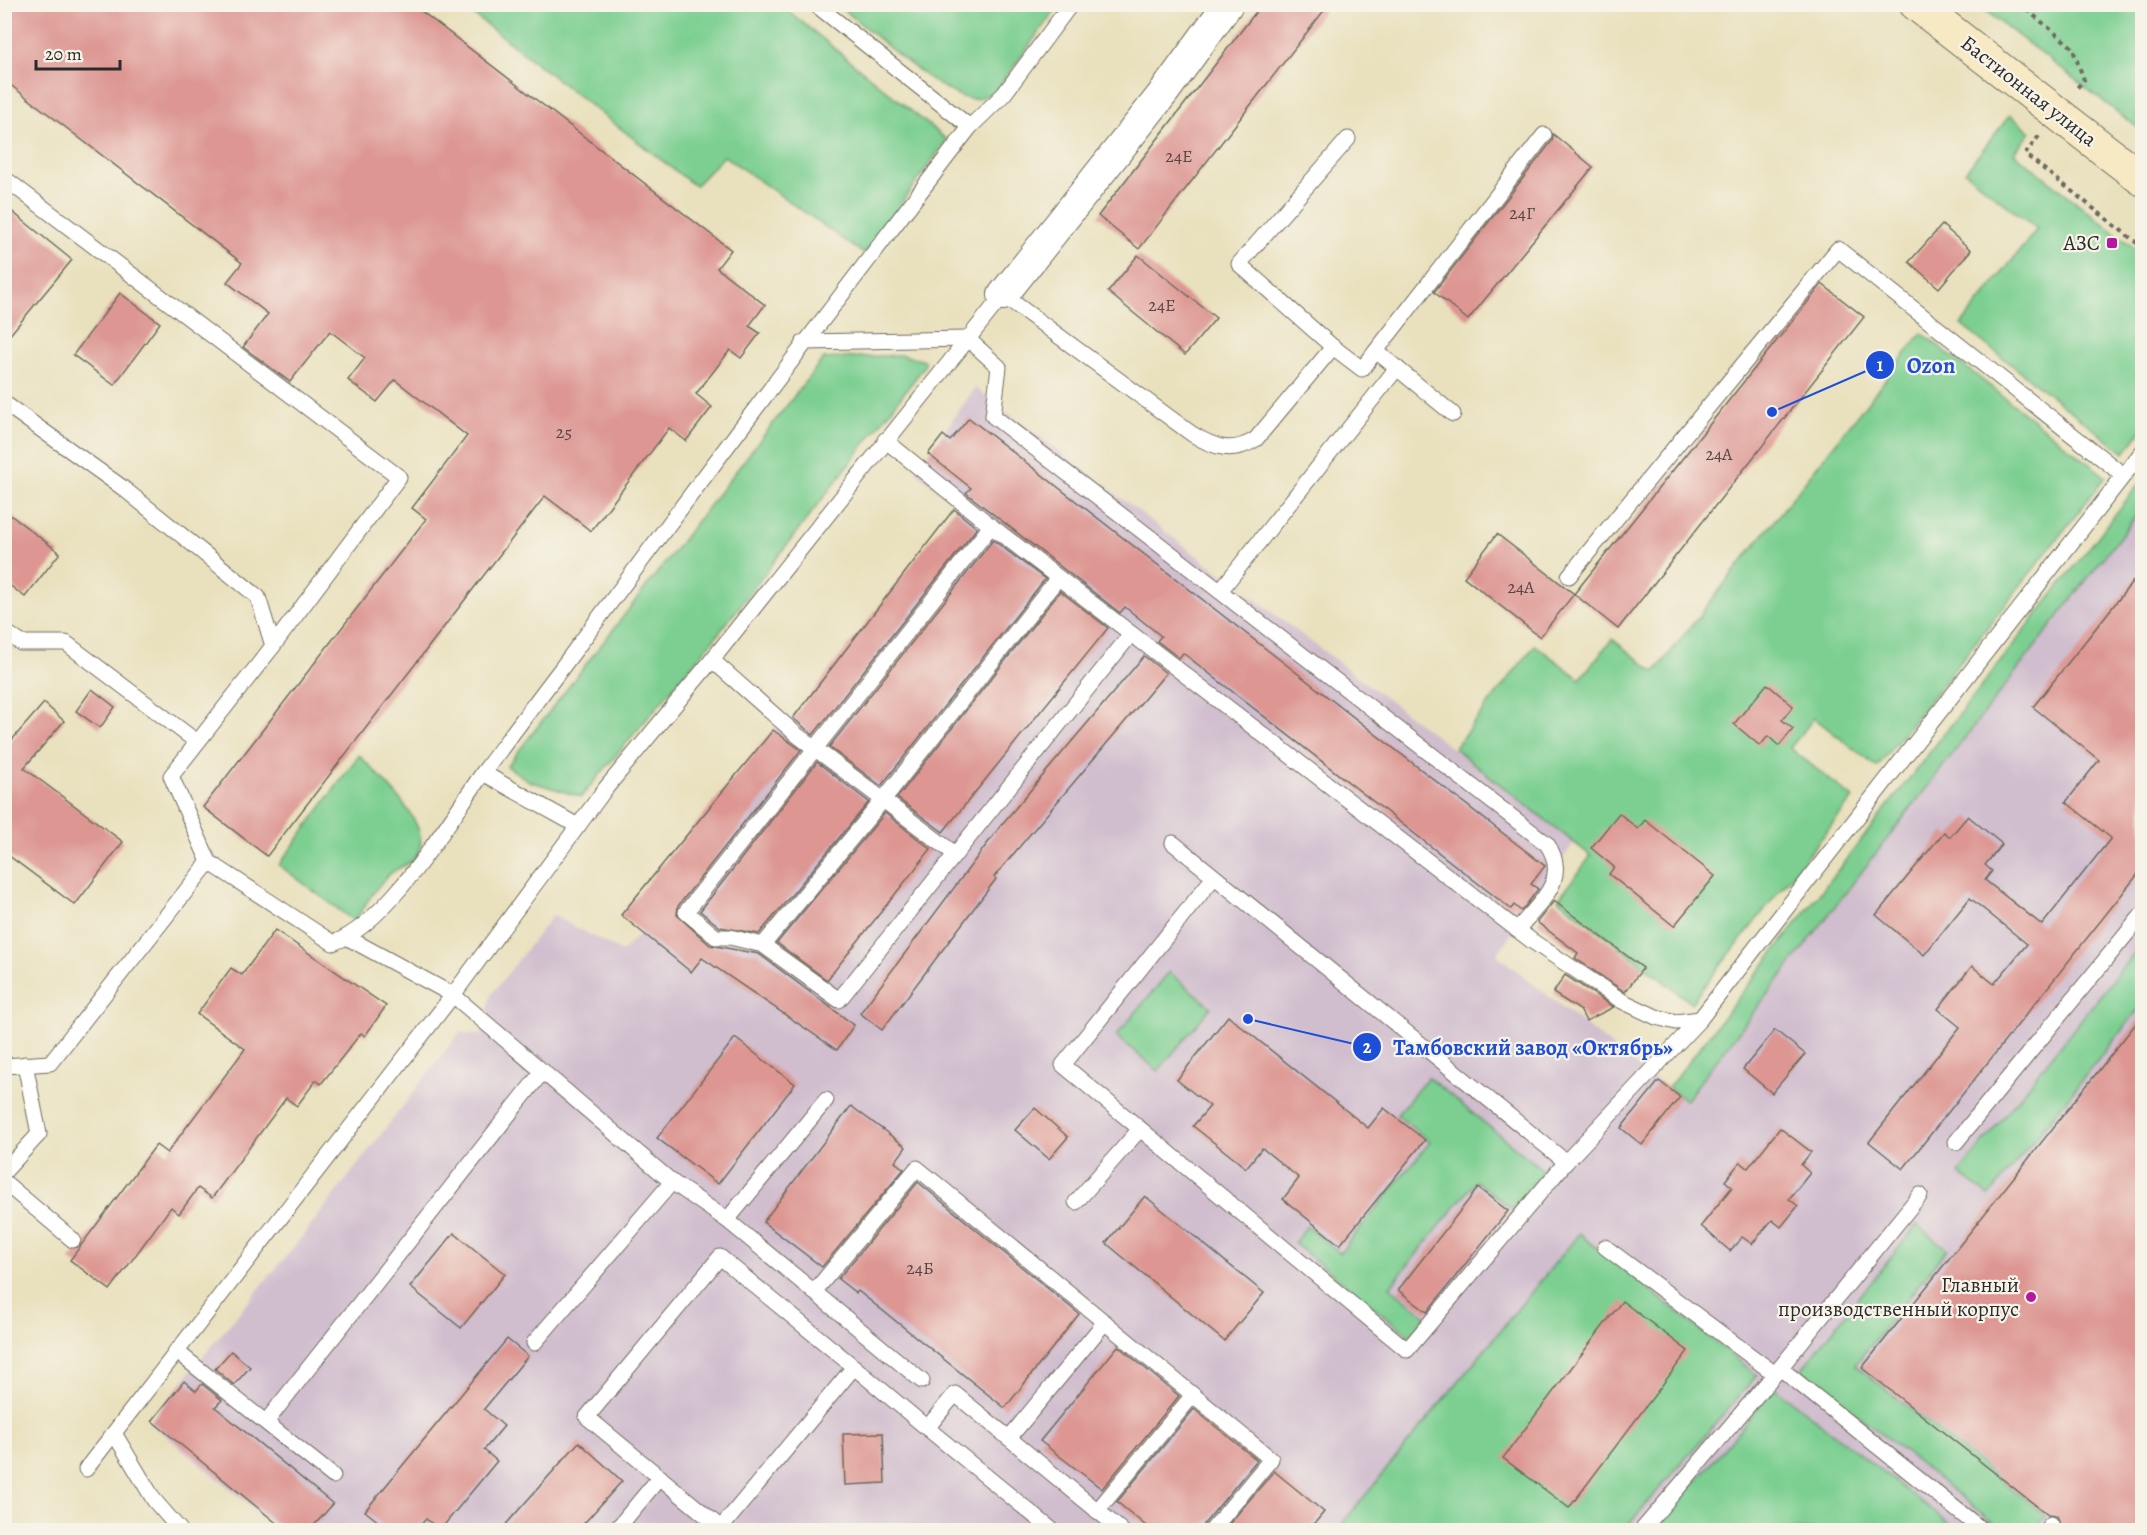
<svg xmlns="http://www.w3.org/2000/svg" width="2147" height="1535" font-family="Alegreya,serif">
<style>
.industrial{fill:#d0bdce}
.green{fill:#7bcf91;stroke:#537d5e;stroke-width:1.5}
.building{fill:#dd9692}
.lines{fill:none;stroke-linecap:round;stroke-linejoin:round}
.service-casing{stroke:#6e6b5e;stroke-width:17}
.minor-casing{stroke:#6e6b5e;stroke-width:32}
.secondary-casing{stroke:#6e6b5e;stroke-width:35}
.path{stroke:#6e6b5e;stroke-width:4;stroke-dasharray:4.5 4.5;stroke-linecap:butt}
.service{stroke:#fff;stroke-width:15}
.minor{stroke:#fff;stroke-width:30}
.secondary{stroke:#f6e9c3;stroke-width:33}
.poi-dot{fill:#b5179e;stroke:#f7f3e8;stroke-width:2}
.labels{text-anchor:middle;stroke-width:4.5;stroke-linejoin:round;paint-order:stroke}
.number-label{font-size:18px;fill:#584645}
.street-label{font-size:21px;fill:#2b2b2b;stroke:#f7f3e8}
.poi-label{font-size:21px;fill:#2b2b2b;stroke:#f7f3e8;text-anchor:end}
.leader{fill:none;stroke:#1d4ed8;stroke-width:2}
.callout-dot{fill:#1d4ed8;stroke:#f7f3e8;stroke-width:2}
.mark-label{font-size:18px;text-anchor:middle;font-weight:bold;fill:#fff}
.callout-label{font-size:22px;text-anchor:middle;font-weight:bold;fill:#1d4ed8;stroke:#f7f3e8;stroke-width:4.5;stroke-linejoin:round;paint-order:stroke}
</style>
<rect width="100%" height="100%" fill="#f7f3e8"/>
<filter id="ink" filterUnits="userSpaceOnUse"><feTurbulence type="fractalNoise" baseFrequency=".0167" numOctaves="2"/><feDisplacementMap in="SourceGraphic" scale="12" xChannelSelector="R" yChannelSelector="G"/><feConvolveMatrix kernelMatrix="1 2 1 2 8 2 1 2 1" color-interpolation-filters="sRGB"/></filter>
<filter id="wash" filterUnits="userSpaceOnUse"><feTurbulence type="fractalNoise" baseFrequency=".008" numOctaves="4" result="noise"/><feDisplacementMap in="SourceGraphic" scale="24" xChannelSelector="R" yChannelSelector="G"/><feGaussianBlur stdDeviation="1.35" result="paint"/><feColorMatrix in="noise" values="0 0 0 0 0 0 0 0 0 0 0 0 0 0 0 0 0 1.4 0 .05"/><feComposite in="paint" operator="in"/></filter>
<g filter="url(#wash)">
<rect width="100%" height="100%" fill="#e9e1be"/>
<path class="industrial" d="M 975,388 L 1575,841 L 1497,955 L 1643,1071 L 1686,1100 L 2142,508 L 2142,1530 L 280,1530 L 149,1422 L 306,1232 L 460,1032 L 482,1035 L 491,995 L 553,915 L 622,952 L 641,932 L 621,915 L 773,730 L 792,719 L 957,506 L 916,471 Z"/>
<g class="green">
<path d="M 461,5 L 781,5 L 947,140 L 864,254 L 724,156 L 695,186 Z"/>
<path d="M 838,5 L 1059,5 L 997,89 C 989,94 981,100 971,99 C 939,95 866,27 838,5 Z"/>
<path d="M 1978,5 L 2142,5 L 2142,131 Z"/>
<path d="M 2010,115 L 2031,132 L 2014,153 L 2142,254 L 2142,430 L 2124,453 L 1961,325 L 2037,229 L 1965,172 Z"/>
<path d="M 1922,333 L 2106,477 L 1877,767 L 1814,718 L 1790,748 L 1853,798 L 1691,1003 L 1558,899 L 1591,856 L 1454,748 L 1535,645 L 1580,679 L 1612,639 L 1655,672 Z"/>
<path d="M 902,355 L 925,361 L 924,367 L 719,633 L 581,797 L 529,781 L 507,766 L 823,359 Z"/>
<path d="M 2142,480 L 2142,508 L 1686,1100 L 1668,1088 Z"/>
<path d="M 359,755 C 377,775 438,828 416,856 C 409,865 403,865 394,871 C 381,878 363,909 354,921 L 279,865 Z"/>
<path d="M 2142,943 L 2142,1005 L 1989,1196 L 1959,1173 Z"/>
<path d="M 1169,972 L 1211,1007 L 1158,1071 L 1116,1036 Z"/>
<path d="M 1428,1077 L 1544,1171 L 1512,1209 L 1476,1181 L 1390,1287 L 1426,1316 L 1410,1336 L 1294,1243 L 1307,1226 L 1340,1253 L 1430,1142 L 1397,1115 Z"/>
<path d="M 1917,1225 L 1947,1249 L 1855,1365 L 2046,1516 L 2034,1530 L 2003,1530 L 1801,1370 Z"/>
<path d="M 1579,1234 L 1757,1375 L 1624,1530 L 1337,1530 Z"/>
<path d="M 1775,1388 L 1957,1530 L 1655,1530 Z"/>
</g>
<g id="blocks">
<g class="building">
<path d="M 4,4 L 412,4 L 731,250 L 717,268 L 765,305 L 749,326 L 760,333 L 741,358 L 730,350 L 696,394 L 712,407 L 686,441 L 669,428 L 591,531 L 545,496 L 267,856 L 203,807 L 426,519 L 412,508 L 467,436 L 395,380 L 377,402 L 348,380 L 365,358 L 330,331 L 290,382 L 243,347 L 268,314 L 227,282 L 242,263 L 4,80 Z"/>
<path d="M 1262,4 L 1329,4 L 1139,249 L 1098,216 Z"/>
<path d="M 1553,134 L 1593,167 L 1468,320 L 1434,292 L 1552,141 Z"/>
<path d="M 4,205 L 72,260 L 4,342 Z"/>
<path d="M 1942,225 L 1971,250 L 1939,288 L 1909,262 Z"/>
<path d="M 1138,255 L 1216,318 L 1185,355 L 1108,292 Z"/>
<path d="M 1822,284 L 1864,317 L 1618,629 L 1574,594 Z"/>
<path d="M 120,293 L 160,323 L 114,385 L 73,355 Z"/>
<path d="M 969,418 L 1545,866 L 1531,884 L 1538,889 L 1527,904 L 1521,911 L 1514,905 L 1511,909 L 1183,653 L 1179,658 L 1157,641 L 1161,636 L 1125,607 L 1120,613 L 966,493 L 971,488 L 928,454 L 943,435 L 950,441 Z"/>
<path d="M 954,509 L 977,528 L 813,735 L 793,718 Z"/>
<path d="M 4,510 L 60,553 L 25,597 L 4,581 Z"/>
<path d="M 1497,534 L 1574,594 L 1540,637 L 1464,577 Z"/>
<path d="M 993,540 L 1045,579 L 881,786 L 829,747 Z"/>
<path d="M 2142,570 L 2142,869 L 1903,1169 L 1869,1142 L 1960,1027 L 1938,1009 L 1972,966 L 1994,984 L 2027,944 L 1970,898 L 1924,955 L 1876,915 L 1944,832 L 1950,837 L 1968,816 L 2002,844 L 1985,865 L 1992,871 L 1985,880 L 2042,925 L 2111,838 L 2066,802 L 2099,760 L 2033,707 Z"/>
<path d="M 1060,591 L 1108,628 L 943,832 L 897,798 Z"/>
<path d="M 1144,656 L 1166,673 L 994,877 L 996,879 L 882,1030 L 860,1013 L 1002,824 Z"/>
<path d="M 1767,684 L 1793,706 L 1782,720 L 1793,729 L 1779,746 L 1768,736 L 1760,746 L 1734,724 Z"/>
<path d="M 92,689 L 115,707 L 100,728 L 76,711 Z"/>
<path d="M 44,703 L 64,721 L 24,768 L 123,842 L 75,905 L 4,852 L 4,749 Z"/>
<path d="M 773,730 L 801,750 L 678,906 L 677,915 L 710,945 L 759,954 L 854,1025 L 837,1050 L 702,958 L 691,972 L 621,915 Z"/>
<path d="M 817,762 L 869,802 L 759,934 L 720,927 L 700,911 Z"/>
<path d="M 885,813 L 931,849 L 827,980 L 777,943 Z"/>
<path d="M 1619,813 L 1638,829 L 1645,820 L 1715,876 L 1674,926 L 1609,874 L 1614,867 L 1591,848 Z"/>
<path d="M 1554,901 L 1643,968 L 1625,992 L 1575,958 L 1578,953 L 1537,922 Z"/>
<path d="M 275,930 L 386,1006 L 365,1036 L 361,1033 L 321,1084 L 316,1080 L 297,1106 L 286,1098 L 212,1198 L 198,1188 L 179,1214 L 171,1207 L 110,1290 L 70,1260 L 156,1145 L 167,1153 L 245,1049 L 197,1014 L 231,968 L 242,975 Z"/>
<path d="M 1565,975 L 1614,1007 L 1586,1021 L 1580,1010 L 1553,993 Z"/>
<path d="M 1228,1016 L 1368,1128 L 1384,1108 L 1425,1140 L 1340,1245 L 1283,1199 L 1299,1178 L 1262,1148 L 1246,1168 L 1193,1126 L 1210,1106 L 1177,1080 Z"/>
<path d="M 2142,1016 L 2142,1530 L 2068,1530 L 2061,1525 L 2057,1516 L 2048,1515 L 1862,1368 Z"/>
<path d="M 1775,1030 L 1805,1054 L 1772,1093 L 1743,1069 Z"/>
<path d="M 735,1038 L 795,1084 L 718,1184 L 657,1138 Z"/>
<path d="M 1659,1081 L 1680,1097 L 1642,1145 L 1621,1128 Z"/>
<path d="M 851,1106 L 906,1147 L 895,1162 L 904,1169 L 822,1267 L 763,1222 Z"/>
<path d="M 1035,1108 L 1068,1137 L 1049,1159 L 1015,1130 Z"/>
<path d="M 1780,1128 L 1811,1152 L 1801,1165 L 1810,1173 L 1789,1199 L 1798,1206 L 1781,1227 L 1772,1220 L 1752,1244 L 1742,1237 L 1730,1251 L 1701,1226 L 1732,1187 L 1725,1181 L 1740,1162 L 1748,1168 Z"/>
<path d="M 918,1182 L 1079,1314 L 1005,1408 L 858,1291 L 856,1293 L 838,1279 Z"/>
<path d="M 1478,1188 L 1508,1211 L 1427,1312 L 1398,1290 Z"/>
<path d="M 1145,1196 L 1264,1293 L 1224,1341 L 1106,1243 Z"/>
<path d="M 454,1233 L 505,1274 L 461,1328 L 410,1287 Z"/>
<path d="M 1622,1301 L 1688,1351 L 1569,1508 L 1503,1458 Z"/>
<path d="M 507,1339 L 528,1356 L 484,1409 L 504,1426 L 484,1450 L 497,1461 L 440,1530 L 426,1519 L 416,1530 L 389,1530 L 365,1511 Z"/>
<path d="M 1118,1346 L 1179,1396 L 1102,1489 L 1040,1441 Z"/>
<path d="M 231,1351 L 250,1367 L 234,1385 L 215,1369 Z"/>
<path d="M 184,1381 L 196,1391 L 202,1384 L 222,1400 L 215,1407 L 333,1504 L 310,1530 L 285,1530 L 152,1421 Z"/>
<path d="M 1194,1409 L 1257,1460 L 1204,1524 L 1203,1530 L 1151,1530 L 1117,1502 Z"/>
<path d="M 883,1433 L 885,1483 L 845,1485 L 843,1434 Z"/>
<path d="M 579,1442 L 622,1481 L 578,1530 L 501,1530 Z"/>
<path d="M 1274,1471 L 1324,1512 L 1309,1530 L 1224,1530 Z"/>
</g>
</g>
</g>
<g filter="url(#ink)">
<use href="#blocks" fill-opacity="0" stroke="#6e6b5e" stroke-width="1.5"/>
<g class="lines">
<defs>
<g id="service">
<path d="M 815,4 L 970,127 L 1004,94 L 1071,4"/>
<path d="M 1348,139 L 1239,264 L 1333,347 L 1362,369 L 1544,135"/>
<path d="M 4,178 L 399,477 L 273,646"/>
<path d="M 804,342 L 968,339 L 999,367 L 993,416 L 1547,844 C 1571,879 1539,903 1517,930"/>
<path d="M 1376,351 L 1453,414"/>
<path d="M 4,403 L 123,488 L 258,597 L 273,646 L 171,776 L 209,862"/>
<path d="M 885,440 L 991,526 L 1532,941 L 1622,1001 L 1656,1017 L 1676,1022 L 1700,1019 L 2142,452"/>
<path d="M 1569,576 L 1838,249 L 2123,475"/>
<path d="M 1058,578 L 883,800 L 763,945 L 839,1000 L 1131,634"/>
<path d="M 1220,591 L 1397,368"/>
<path d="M 4,631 L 21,643 L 66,643 L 197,742"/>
<path d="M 712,660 L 797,735 L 955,854"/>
<path d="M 483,773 L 578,826"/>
<path d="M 1173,843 L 1566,1162 L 1700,1019"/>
<path d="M 1214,877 L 1063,1065 L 1407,1350 L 1566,1162"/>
<path d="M 348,938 L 453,995 L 672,1182 L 727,1220 L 922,1381"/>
<path d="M 763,945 L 730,937 L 716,937 L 686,912 L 991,526"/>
<path d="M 4,1066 L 50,1063 L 209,862 L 333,943 C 389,923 448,822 483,773 C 509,738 535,703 561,669 C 696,487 832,306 970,127"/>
<path d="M 1956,1142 L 2142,915"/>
<path d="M 4,1172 L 39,1134 L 25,1064"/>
<path d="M 4,1182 L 73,1240"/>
<path d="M 1076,1202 L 1140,1129"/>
<path d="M 727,1220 L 826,1100"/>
<path d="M 1605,1247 L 1775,1374"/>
<path d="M 720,1257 L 854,1367 L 721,1528 L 587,1417 Z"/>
<path d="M 814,1292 L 917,1168 L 1271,1459 L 1212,1530"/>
<path d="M 534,1343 L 672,1182"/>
<path d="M 176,1351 L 333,1476"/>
<path d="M 854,1367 L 927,1428 L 955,1394 L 1121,1530"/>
<path d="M 1780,1368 L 1920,1195"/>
<path d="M 266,1422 L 543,1071"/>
<path d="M 927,1428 L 1052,1530"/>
<path d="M 114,1433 L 154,1500 L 180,1530"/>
<path d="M 1009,1438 L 1105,1322"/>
<path d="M 86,1469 L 453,995 L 606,788 L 712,660 L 1003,295 L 1192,434 C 1215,448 1233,454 1256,439 L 1333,347"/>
<path d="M 1097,1511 L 1193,1395"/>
<path d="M 616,1530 L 660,1477"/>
<path d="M 1642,1530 L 1780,1368 L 1982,1530"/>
<path d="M 2046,1530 L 2051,1524"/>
</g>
<path id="minor" d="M 1003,295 L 1165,91 L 1228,4"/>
<path id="secondary" d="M 1916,4 L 2142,179"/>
</defs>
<use href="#service" class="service-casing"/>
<use href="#minor" class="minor-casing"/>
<use href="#secondary" class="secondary-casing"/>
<g class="path">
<path d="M 2020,4 L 2072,47 L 2084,80 L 2075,90"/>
<path d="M 2039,136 L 2025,154 L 2142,247"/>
</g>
<use href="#service" class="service"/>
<use href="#minor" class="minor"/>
<use href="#secondary" class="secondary"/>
</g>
</g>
<g class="poi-dot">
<rect x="2106" y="237" width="12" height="12" rx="3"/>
<circle cx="2031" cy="1297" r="6"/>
</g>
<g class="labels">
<g class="number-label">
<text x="1179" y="162">24Е</text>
<text x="1522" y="219">24Г</text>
<text x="1162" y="311">24Е</text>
<text x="564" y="438">25</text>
<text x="1719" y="460">24А</text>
<text x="1521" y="593">24А</text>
<text x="920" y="1274">24Б</text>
</g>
<g class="street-label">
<text transform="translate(2029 91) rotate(38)" y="7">Бастионная улица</text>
</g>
<g class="poi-label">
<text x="2100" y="250">АЗС</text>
<text x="2019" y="1292">Главный<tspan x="2019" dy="24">производственный корпус</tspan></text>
</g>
</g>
<path class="leader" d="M1772 412L1880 365M1248 1019L1367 1047"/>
<g class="callout-dot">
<circle cx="1772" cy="412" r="6"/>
<circle cx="1248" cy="1019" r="6"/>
<circle cx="1880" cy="365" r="15"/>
<circle cx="1367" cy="1047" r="15"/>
</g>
<g class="mark-label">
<text x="1880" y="371">1</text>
<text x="1367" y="1053">2</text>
</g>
<g class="callout-label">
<text x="1931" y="373">Ozon</text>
<text x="1533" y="1055">Тамбовский завод «Октябрь»</text>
</g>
<rect width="2147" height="1535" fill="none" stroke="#f7f3e8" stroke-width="24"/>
<path d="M36 60v9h84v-9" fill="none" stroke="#2b2b2b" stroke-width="3"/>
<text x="45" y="60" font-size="18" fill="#2b2b2b" stroke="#f7f3e8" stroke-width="4.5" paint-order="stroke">20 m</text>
</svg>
